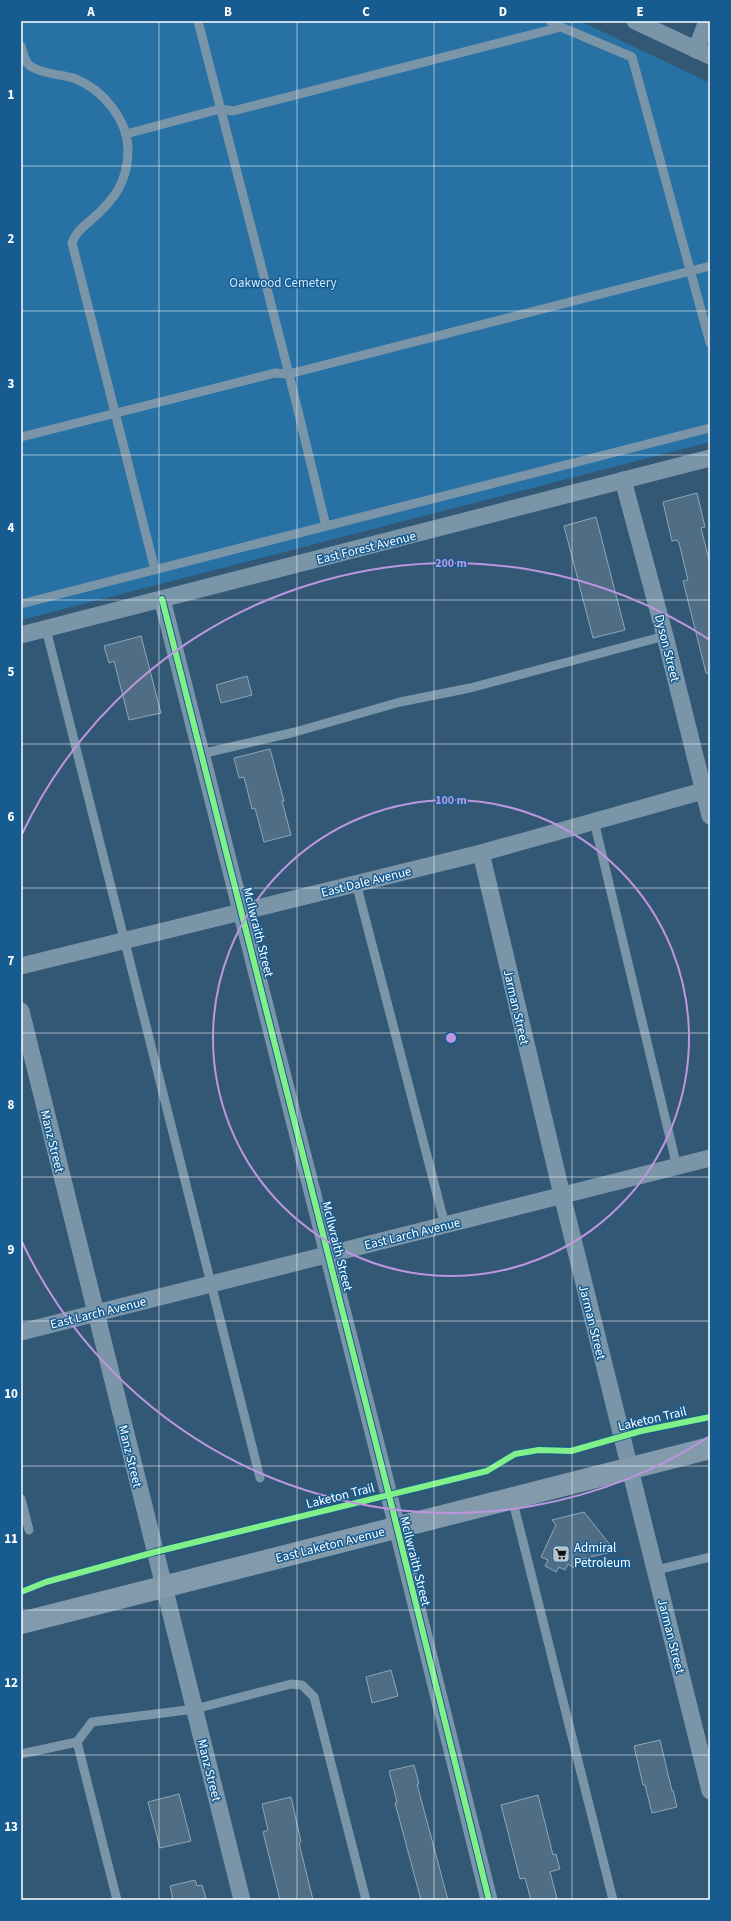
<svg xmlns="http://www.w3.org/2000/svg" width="731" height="1921" font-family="'Source Sans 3',sans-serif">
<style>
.green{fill:#2871a5}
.building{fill:#4f6e85;stroke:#8fa6b6}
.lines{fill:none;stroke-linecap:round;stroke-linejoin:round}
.lane{stroke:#7a94a8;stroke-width:9}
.street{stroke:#7a94a8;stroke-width:17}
.secondary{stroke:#829aac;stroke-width:22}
.cycleway-casing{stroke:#175c90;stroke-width:8}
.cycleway{stroke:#82f089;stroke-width:6}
.grid{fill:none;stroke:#fff;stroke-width:1;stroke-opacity:0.55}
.ring{fill:none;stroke:#bd96df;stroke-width:2}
.labels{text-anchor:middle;stroke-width:3;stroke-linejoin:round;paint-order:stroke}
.park-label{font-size:13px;fill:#cce7fb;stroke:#175c90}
.street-label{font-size:13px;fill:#fff;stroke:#175c90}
.poi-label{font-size:13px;fill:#fff;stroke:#175c90;text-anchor:start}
.centre{fill:#bd96df;stroke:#175c90;stroke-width:2}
.ring-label{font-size:12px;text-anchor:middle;font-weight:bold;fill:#bd96df;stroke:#175c90;stroke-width:3;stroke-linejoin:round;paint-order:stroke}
.neatline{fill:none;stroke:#fff;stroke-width:1.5}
.grid-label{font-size:13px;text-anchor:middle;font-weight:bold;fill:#fff}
</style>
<rect width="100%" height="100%" fill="#325875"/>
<path class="green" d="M 21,21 L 580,21 L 710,83 L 710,442 L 21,620 Z"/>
<g class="building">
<path d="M 697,493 L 705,527 L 701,528 L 710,564 L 710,673 L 706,673 L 683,581 L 688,580 L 679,543 L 677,540 L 672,541 L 663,502 Z"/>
<path d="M 596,517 L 625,630 L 593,638 L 564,526 Z"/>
<path d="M 141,636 L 161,713 L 129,720 L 114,661 L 109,663 L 104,646 Z"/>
<path d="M 247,676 L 252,695 L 221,703 L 216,685 Z"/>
<path d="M 270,749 L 284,801 L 282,801 L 291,835 L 264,842 L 255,808 L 252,809 L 244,777 L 239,778 L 234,758 Z"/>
<path d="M 584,1512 L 615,1551 L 578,1560 L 574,1568 L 568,1564 L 565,1570 L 559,1567 L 556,1572 L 545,1566 L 548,1560 L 541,1557 L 556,1525 L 552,1520 Z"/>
<path d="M 391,1670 L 398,1696 L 372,1703 L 366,1677 Z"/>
<path d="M 660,1740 L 672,1791 L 673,1790 L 677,1807 L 652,1813 L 645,1785 L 643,1785 L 634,1746 Z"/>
<path d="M 414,1765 L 419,1784 L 417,1784 L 448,1900 L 421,1900 L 395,1803 L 397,1802 L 389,1771 Z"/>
<path d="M 179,1794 L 191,1841 L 160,1848 L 148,1802 Z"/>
<path d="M 538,1795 L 553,1855 L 556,1854 L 560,1869 L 550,1872 L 557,1898 L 548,1900 L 531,1900 L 525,1878 L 520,1879 L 501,1805 Z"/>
<path d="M 291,1797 L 301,1842 L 299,1843 L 313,1900 L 280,1900 L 263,1832 L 268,1830 L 262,1804 Z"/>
<path d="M 195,1880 L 197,1886 L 202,1885 L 206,1898 L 196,1900 L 173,1900 L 170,1886 Z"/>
</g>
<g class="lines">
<g class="lane">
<path d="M 198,21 L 289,374 L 326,526"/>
<path d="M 550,21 L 561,27"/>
<path d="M 21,46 C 23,53 25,64 32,67 C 45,75 63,74 76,79 C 103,90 128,120 128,150 C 128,182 114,200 91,220 C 83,227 75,233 72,243 L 155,570"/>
<path d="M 126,134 L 220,109 L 233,111 L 561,27 L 632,57 L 710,343"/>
<path d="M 21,437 L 275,373 L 289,374 L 710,266"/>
<path d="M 21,604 L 710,428"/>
<path d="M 46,629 C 119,912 187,1195 260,1478"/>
<path d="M 201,754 L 295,732 L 400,702 L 470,688 L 665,636"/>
<path d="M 594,821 L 677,1167"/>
<path d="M 356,883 L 445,1225"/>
<path d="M 512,1498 L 613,1900"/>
<path d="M 21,1499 L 29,1530"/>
<path d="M 656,1570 L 710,1557"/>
<path d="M 77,1742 L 117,1900"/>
<path d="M 21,1754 L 77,1742 L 92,1722 L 195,1709 L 291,1684 L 302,1685 L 314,1697 L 366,1900"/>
</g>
<g class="street">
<path d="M 635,21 L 710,56"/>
<path d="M 696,50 L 707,21"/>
<path d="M 623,480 L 665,636 L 710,816"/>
<path d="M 162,599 L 389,1495 L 489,1900"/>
<path d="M 21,635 L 710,458"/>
<path d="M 481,853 L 562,1195 L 710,1791"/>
<path d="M 21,966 L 481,853 L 710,789"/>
<path d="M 21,1011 L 242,1900"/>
<path d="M 21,1332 L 710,1158"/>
</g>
<path class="secondary" d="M 21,1623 L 710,1448"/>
<defs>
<g id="cycleway">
<path d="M 162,599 L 389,1495 L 489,1900"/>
<path d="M 21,1592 L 46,1582 L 155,1552 L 487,1471 L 515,1454 L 539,1450 L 571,1451 L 641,1431 L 710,1417"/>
</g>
</defs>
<use href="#cycleway" class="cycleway-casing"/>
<use href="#cycleway" class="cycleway"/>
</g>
<path class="grid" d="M 159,21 L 159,1900M 297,21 L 297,1900M 434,21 L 434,1900M 572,21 L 572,1900M 21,166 L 710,166M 21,311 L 710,311M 21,455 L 710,455M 21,600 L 710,600M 21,744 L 710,744M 21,888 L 710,888M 21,1033 L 710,1033M 21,1177 L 710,1177M 21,1321 L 710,1321M 21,1466 L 710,1466M 21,1610 L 710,1610M 21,1755 L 710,1755"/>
<g class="ring">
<circle cx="451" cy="1038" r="238"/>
<path d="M710 1436A475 475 0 0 1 22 1242M22 834A475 475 0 0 1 710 640"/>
</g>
<defs>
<symbol id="supermarket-square" viewBox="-11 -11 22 22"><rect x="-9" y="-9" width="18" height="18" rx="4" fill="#b7c5cf" stroke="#175c90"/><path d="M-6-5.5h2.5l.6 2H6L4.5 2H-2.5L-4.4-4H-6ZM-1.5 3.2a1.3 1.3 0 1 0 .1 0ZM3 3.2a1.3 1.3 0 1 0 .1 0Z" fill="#111"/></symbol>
</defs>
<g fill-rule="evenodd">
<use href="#supermarket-square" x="551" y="1544" width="20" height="20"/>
</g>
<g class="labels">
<g class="park-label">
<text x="283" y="287">Oakwood Cemetery</text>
</g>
<g class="street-label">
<text transform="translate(366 547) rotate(-14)" y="5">East Forest Avenue</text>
<text transform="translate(668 648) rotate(76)" y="5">Dyson Street</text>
<text transform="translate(366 881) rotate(-14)" y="5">East Dale Avenue</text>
<text transform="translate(259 932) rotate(76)" y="5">McIlwraith Street</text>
<text transform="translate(517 1007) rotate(77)" y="5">Jarman Street</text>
<text transform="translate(53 1141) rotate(76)" y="5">Manz Street</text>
<text transform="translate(412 1233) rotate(-14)" y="5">East Larch Avenue</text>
<text transform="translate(338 1246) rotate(76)" y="5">McIlwraith Street</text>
<text transform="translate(98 1312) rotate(-14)" y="5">East Larch Avenue</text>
<text transform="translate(593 1322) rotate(76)" y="5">Jarman Street</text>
<text transform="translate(652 1418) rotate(-13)" y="5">Laketon Trail</text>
<text transform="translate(131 1456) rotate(76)" y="5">Manz Street</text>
<text transform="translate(340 1495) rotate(-14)" y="5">Laketon Trail</text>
<text transform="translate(330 1544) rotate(-14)" y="5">East Laketon Avenue</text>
<text transform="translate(416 1561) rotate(76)" y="5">McIlwraith Street</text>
<text transform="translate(672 1636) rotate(76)" y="5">Jarman Street</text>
<text transform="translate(210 1770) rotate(76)" y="5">Manz Street</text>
</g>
<g class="poi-label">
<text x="574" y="1552">Admiral<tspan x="574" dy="15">Petroleum</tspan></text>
</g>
</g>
<circle cx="451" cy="1038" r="6" class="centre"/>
<g class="ring-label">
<text x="451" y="567">200 m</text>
<text x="451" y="804">100 m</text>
</g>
<rect width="731" height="1921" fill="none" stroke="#175c90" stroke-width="44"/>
<rect x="22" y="22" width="687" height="1877" class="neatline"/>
<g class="grid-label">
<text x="91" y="16">A</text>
<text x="228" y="16">B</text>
<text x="366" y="16">C</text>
<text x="503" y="16">D</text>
<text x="640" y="16">E</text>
<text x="11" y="99">1</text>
<text x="11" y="243">2</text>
<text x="11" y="388">3</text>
<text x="11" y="532">4</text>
<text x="11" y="676">5</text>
<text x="11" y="821">6</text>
<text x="11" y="965">7</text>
<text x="11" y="1109">8</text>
<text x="11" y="1254">9</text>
<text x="11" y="1398">10</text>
<text x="11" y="1543">11</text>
<text x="11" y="1687">12</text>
<text x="11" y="1831">13</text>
</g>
</svg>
